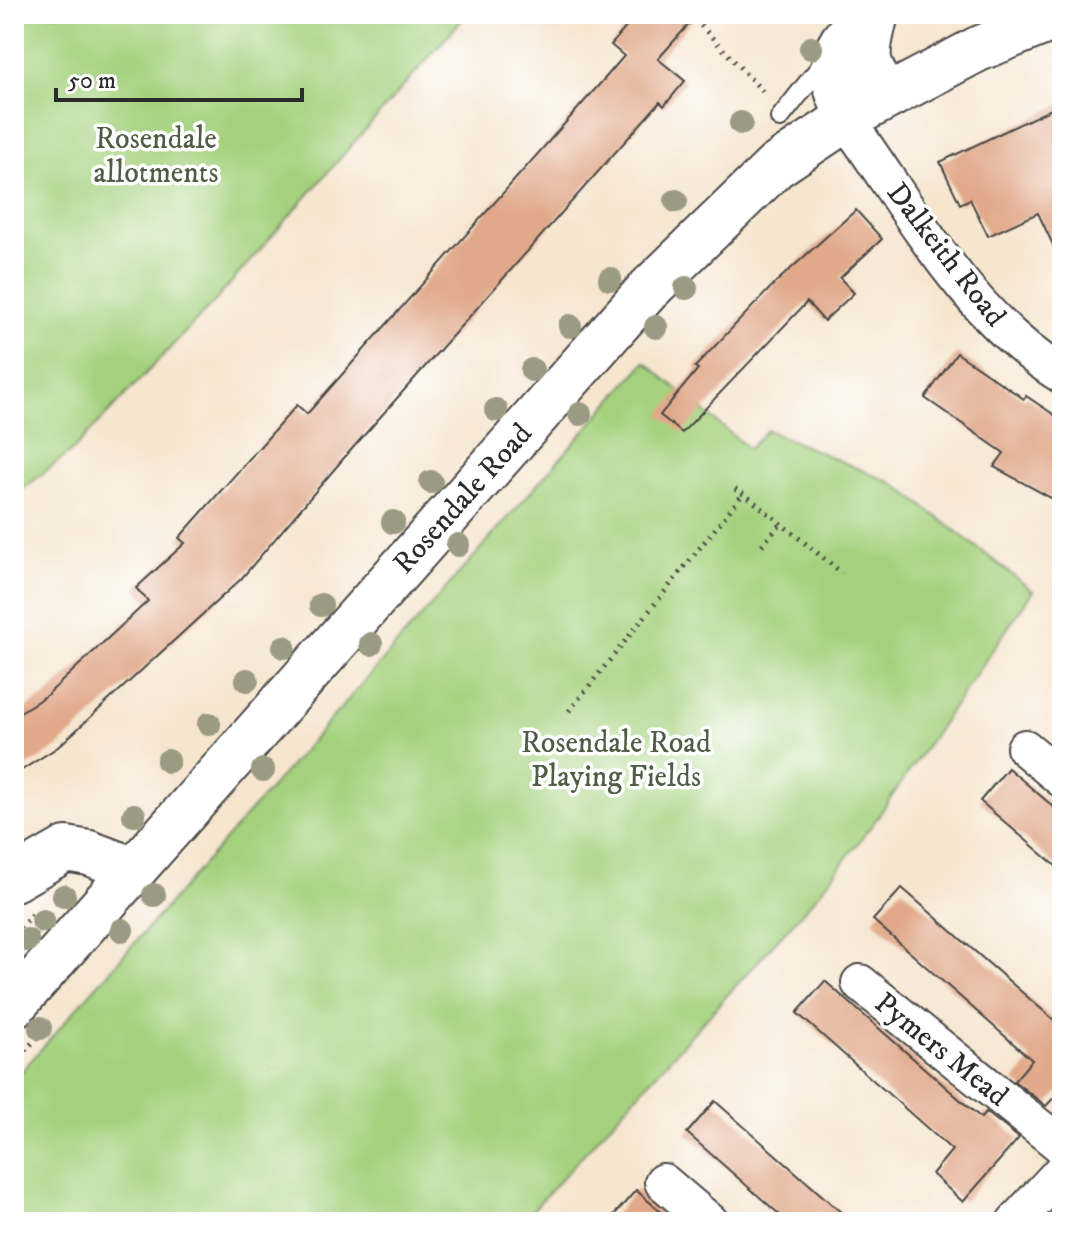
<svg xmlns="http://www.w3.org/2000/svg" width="1076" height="1236" font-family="'IM FELL DW Pica',serif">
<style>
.green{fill:#a5d17e;stroke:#687e54;stroke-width:2}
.building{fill:#e1a98a}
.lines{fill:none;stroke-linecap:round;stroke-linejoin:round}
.service-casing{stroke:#494744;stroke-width:22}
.minor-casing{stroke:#494744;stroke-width:40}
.tertiary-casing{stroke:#494744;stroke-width:48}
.path{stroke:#494744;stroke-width:5;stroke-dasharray:2 6;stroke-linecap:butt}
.service{stroke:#fff;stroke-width:18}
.minor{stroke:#fff;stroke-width:36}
.tertiary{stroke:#fff;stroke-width:44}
.tree{fill:#9b9b83}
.labels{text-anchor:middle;stroke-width:7;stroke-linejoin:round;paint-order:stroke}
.park-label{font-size:30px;fill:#505d44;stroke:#fff}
.street-label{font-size:30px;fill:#2b2b2b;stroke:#fff}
</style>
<rect width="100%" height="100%" fill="#fff"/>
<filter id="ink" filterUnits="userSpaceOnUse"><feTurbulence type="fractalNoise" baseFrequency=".0125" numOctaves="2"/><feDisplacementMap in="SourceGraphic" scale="16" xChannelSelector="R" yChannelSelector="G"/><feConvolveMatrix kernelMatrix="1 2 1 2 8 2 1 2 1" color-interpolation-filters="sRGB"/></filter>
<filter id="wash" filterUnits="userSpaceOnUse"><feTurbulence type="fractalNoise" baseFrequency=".006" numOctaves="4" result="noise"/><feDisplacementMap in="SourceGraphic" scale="32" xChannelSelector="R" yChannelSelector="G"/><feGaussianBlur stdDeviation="1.8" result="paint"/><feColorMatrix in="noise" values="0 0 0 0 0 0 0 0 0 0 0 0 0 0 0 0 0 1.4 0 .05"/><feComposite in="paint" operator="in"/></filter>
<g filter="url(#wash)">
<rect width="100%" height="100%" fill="#f6e6d0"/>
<g class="green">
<path d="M 14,14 L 467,14 L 214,302 L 74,449 L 14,496 Z"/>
<path d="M 645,362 L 749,449 L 767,430 L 895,484 L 1033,591 L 875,821 L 816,897 L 522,1222 L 14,1222 L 14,1080 Z"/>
</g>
<g id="blocks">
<g class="building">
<path d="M 637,14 L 698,14 L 658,59 L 685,81 L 664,106 L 660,102 L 343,459 L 241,579 L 58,747 L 14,775 L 14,716 L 47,695 L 148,601 L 136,588 L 185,543 L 179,538 L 297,405 L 307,414 L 606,77 L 624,56 L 611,45 Z"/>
<path d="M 1062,104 L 1062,264 L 1038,213 L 988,236 L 970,199 L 960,204 L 940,162 Z"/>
<path d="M 856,210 L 882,239 L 840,278 L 854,293 L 824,321 L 807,302 L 682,433 L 660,415 L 698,369 L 695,367 L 776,282 Z"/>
<path d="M 957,353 L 1024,399 L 1026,396 L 1062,420 L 1062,504 L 994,467 L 1004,453 L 925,398 Z"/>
<path d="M 1008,768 L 1062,814 L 1062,871 L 980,801 Z"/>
<path d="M 902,888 L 1062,1027 L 1062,1089 L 1046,1106 L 1014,1081 L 1032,1060 L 873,920 Z"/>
<path d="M 825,981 L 981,1118 L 986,1112 L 1019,1138 L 963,1202 L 932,1174 L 952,1150 L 797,1013 Z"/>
<path d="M 715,1101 L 852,1222 L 788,1222 L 687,1133 Z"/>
<path d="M 636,1190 L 672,1222 L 608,1222 Z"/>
</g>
</g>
</g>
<g filter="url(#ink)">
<use href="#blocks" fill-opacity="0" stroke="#494744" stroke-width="2"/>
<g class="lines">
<defs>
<path id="service" d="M 780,118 L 828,57"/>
<g id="minor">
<path d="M 849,117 L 859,138 C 918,223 972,319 1062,375"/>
<path d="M 1025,748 L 1062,779"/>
<path d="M 860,983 L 1062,1146"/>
<path d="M 663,1182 L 710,1222"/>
<path d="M 1015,1222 L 1062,1171"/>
</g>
<g id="tertiary">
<path d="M 876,14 C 866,56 863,59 887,96"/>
<path d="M 849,117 C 824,73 828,41 873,14"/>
<path d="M 14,879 L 66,849 L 89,853 L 132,869"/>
<path d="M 14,1005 L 647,291 L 776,166 L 849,117 L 978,49 L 1062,15"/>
</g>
</defs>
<use href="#service" class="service-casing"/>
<use href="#minor" class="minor-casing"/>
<use href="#tertiary" class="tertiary-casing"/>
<g class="path">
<path d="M 690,14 L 766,95"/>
<path d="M 735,489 L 748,497 L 842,573"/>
<path d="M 762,545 L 781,524"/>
<path d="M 569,711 L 743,494"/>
<path d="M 14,933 L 33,914"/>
<path d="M 14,1062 L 37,1038"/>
</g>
<use href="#service" class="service"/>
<use href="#minor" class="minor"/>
<use href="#tertiary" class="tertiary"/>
</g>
<g class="tree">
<circle cx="811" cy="48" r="12"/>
<circle cx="741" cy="123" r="12"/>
<circle cx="676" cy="201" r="12"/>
<circle cx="610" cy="279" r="12"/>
<circle cx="686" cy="288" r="12"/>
<circle cx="570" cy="326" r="12"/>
<circle cx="656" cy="327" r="12"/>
<circle cx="532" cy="370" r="12"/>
<circle cx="496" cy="410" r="12"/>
<circle cx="580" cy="414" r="12"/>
<circle cx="431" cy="482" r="12"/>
<circle cx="393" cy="522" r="12"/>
<circle cx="458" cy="545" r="12"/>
<circle cx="321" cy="605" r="12"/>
<circle cx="371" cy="644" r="12"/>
<circle cx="284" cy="647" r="12"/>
<circle cx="247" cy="680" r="12"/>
<circle cx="209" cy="724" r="12"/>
<circle cx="168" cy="761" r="12"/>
<circle cx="263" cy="770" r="12"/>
<circle cx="134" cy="815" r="12"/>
<circle cx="154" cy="895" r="12"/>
<circle cx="64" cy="896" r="12"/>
<circle cx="43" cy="921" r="12"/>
<circle cx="122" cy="930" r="12"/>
<circle cx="27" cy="940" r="12"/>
<circle cx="40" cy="1028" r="12"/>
</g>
</g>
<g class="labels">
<g class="park-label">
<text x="156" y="148">Rosendale<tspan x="156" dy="34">allotments</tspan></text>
<text x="616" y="752">Rosendale Road<tspan x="616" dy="34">Playing Fields</tspan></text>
</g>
<g class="street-label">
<text transform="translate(947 254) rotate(52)" y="10">Dalkeith Road</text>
<text transform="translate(462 498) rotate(-48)" y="10">Rosendale Road</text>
<text transform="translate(942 1049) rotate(39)" y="10">Pymers Mead</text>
</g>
</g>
<rect width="1076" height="1236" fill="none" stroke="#fff" stroke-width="48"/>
<path d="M56 88v12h246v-12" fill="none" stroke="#2b2b2b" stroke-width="4"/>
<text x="68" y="88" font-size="24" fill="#2b2b2b" stroke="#ffffff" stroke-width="6" paint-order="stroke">50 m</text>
</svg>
